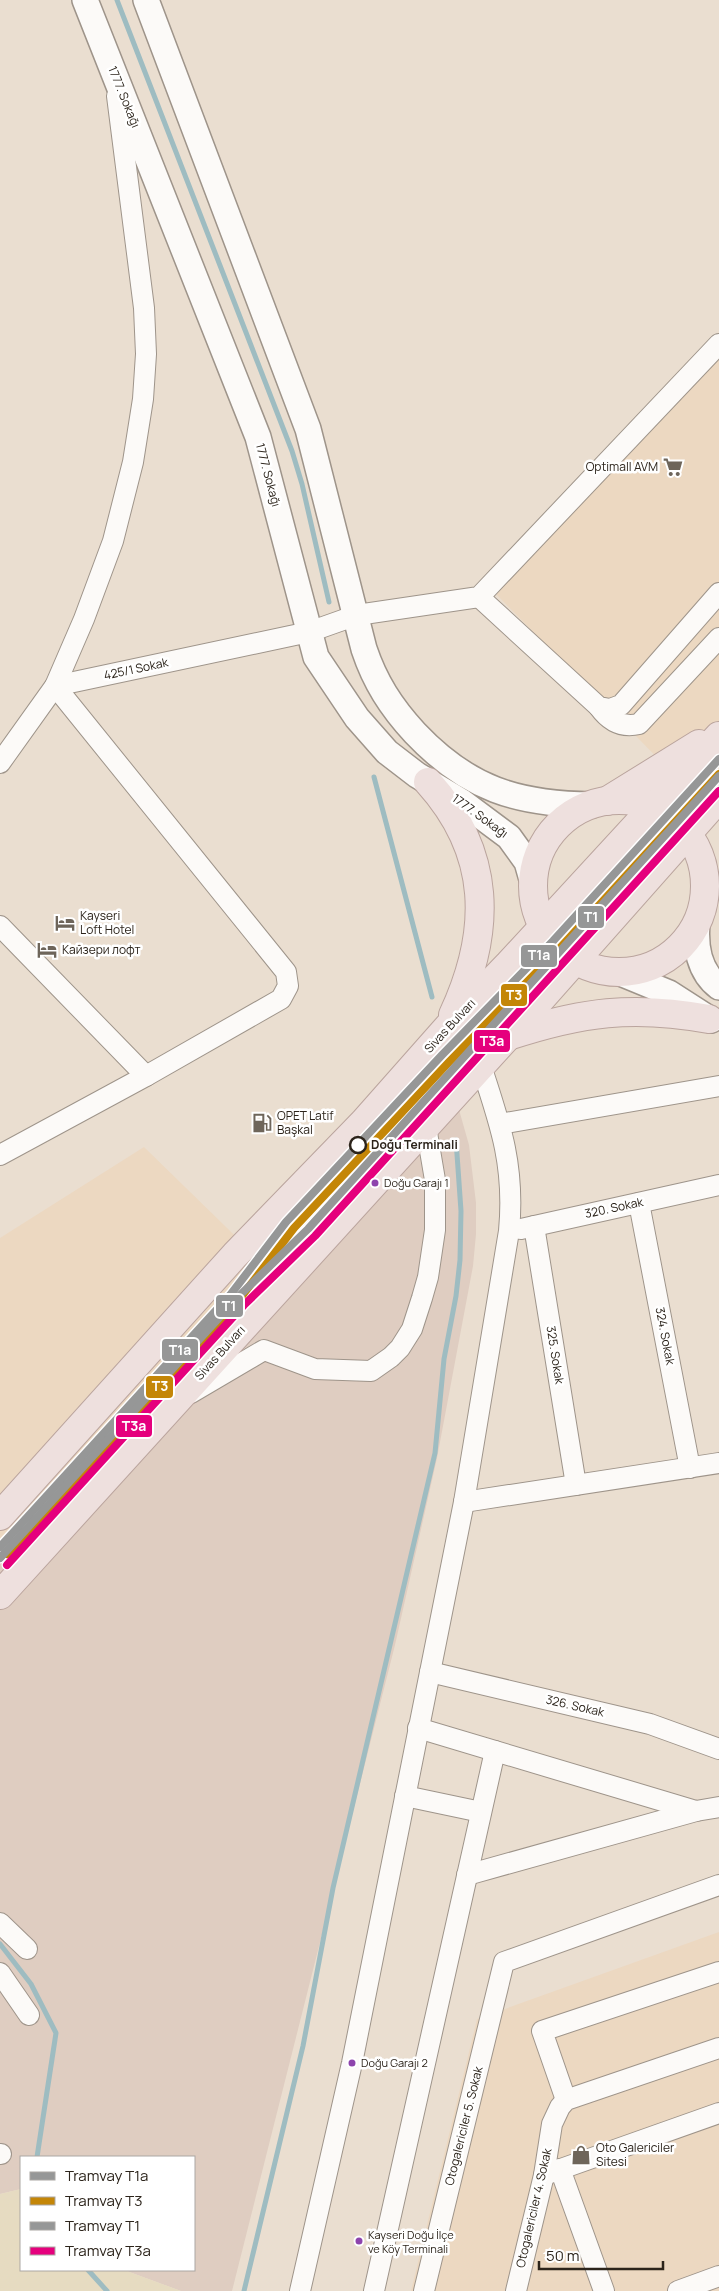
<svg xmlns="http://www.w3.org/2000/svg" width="719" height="2291" font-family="Manrope,sans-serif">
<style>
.built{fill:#ecd8c1}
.industrial{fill:#dfcdc1}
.sand{fill:#e6dbc1}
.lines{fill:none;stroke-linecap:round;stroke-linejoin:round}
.stream{stroke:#9ebcc1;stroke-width:5}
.minor-casing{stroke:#9e948a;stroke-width:22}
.tertiary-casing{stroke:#9e948a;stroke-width:28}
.trunk-casing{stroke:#baa49d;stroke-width:30}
.minor{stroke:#fcfaf8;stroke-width:20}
.tertiary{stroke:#fcfaf8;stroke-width:25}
.trunk{stroke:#eee0de;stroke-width:28}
.tram-1-casing{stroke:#fff;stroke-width:11}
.tram-2-casing{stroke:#fff;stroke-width:11}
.tram-3-casing{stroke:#fff;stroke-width:11}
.tram-4-casing{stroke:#fff;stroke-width:11}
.tram-1{stroke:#969797;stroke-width:8}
.tram-2{stroke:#c48607;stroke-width:8}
.tram-3{stroke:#969797;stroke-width:8}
.tram-4{stroke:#e5007d;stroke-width:8}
.stop-dot{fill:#fff;stroke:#2c241b;stroke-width:2.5}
.bus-dot{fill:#8e44ad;stroke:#fff;stroke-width:2}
.labels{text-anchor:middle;stroke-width:5;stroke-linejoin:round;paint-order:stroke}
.bus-label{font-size:11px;fill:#2c241b;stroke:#fff;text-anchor:start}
.street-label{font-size:12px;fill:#2c241b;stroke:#fff}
.poi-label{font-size:12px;fill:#2c241b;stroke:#fff;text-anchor:start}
.stop-label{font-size:12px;font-weight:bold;fill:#2c241b;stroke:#fff;text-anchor:start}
.line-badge{stroke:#fff;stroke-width:2}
.badge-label{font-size:14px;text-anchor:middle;font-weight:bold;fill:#fff}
</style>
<rect width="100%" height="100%" fill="#eaded0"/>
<g class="built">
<path d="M 719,343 L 719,772 L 696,797 L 488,586 Z"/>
<path d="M 144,1147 L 266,1266 L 0,1559 L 0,1238 Z"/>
<path d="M 719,1932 L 719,2291 L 411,2291 L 477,2019 Z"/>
</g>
<path class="industrial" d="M 444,1067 L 454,1092 L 469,1145 L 476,1203 L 476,1234 L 473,1266 L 437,1458 L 395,1645 L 232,2291 L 181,2291 L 124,2270 L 194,2270 L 194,2157 L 21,2157 L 21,2189 L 0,2194 L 0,1559 L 86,1466 Z"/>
<path class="sand" d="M 21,2189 L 21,2270 L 124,2270 L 181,2291 L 0,2291 L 0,2194 Z"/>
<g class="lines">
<g class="stream">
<path d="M 117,0 L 292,451 L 302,484 L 329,602"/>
<path d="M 374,777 L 432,997"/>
<path d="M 0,1944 L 31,1984 L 56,2033 L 37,2157"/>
<path d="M 88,2270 L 107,2291"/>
<path d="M 244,2291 L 303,2046 L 333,1888 L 435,1453 L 444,1359 L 456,1296 L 460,1260 L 461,1211 L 456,1140"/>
</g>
<defs>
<g id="minor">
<path d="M 479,597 L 599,707 L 610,709 L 621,705 L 719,593"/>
<path d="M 599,707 C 609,721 622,728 639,724 L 719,638"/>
<path d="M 0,763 L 55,686 L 309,632 L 357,615 L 479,597 L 719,344"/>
<path d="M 0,926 L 146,1076"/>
<path d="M 500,1124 L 719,1086"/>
<path d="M 0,1155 L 146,1076 L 281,999 L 288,986 L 286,972 L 55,686 L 84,619 L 113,541 L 133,462 L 143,399 L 146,354 L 144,308 L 117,96"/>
<path d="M 639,1203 L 690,1468"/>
<path d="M 534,1226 L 576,1485"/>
<path d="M 521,1229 L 719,1185"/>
<path d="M 191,1393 L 264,1350 L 315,1369 L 371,1371 L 391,1357 L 400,1348 L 412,1329 L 422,1298 L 428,1277 L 435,1230 L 435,1180 L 426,1127"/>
<path d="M 464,1502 L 719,1463"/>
<path d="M 430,1672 L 650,1724 L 719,1749"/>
<path d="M 418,1728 L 696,1811 L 719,1807"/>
<path d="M 405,1796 L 481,1812"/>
<path d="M 467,1875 L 696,1811"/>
<path d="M 0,1923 L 27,1949"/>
<path d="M 0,1973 L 29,2015"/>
<path d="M 566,2100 L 542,2031 L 719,1972"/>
<path d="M 0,2154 L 1,2154"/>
<path d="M 560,2169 L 604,2291"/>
<path d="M 544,2175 L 719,2113"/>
<path d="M 300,2291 L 352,2063 L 464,1502 L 509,1231 C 515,1167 501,1126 481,1066"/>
<path d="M 374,2291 L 495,1751"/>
<path d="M 424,2291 L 504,1962 L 719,1885"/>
<path d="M 516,2291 L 544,2175 L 552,2124 L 560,2107 L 566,2100 L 719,2048"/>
<path d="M 678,2291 L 719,2276"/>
</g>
<g id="tertiary">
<path d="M 85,0 L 258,437 L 316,657 L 357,718 L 387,752 L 417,775 L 462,802 L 509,837 L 527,862 L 533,883"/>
<path d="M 146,0 L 308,429 L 364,649 C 375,682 391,707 415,733 C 468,789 517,804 592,805"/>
<path d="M 697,923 C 695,946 699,972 719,987"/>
<path d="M 618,972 L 669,993 L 711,1020"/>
</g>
<g id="trunk">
<path d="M 428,782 C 492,853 492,931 453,1015"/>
<circle cx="619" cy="886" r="86"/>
<path d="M 607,801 L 699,744"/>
<path d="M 508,1036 C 581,1012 633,1005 709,1019"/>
<path d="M 0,1516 L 235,1255 L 364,1122 L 448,1027 L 509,964 L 719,736"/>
<path d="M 0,1595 L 508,1036 L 719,798"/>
</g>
</defs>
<use href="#minor" class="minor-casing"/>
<use href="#tertiary" class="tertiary-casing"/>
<use href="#trunk" class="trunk-casing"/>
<use href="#minor" class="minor"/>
<use href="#tertiary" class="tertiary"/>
<use href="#trunk" class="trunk"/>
<defs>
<path id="tram-1" d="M 0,1547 L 231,1294 L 286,1222 L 442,1055 L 553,941 L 719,759"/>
<path id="tram-2" d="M 7,1554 L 238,1301 L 294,1228 L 449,1062 L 560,948 L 719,774"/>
<path id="tram-3" d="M 0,1558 L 237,1298 L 308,1229 L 719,776"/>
<path id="tram-4" d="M 7,1565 L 244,1305 L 315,1236 L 719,791"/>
</defs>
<use href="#tram-1" class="tram-1-casing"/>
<use href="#tram-2" class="tram-2-casing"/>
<use href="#tram-3" class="tram-3-casing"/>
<use href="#tram-4" class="tram-4-casing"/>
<use href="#tram-1" class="tram-1"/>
<use href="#tram-2" class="tram-2"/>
<use href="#tram-3" class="tram-3"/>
<use href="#tram-4" class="tram-4"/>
</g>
<defs>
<symbol id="supermarket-bare" viewBox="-9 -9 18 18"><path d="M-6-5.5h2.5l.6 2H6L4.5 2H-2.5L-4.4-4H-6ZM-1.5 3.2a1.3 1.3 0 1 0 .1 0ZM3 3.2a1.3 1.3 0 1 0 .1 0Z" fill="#6e655a" stroke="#fff" stroke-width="2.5" paint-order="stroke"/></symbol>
<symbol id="hotel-bare" viewBox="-9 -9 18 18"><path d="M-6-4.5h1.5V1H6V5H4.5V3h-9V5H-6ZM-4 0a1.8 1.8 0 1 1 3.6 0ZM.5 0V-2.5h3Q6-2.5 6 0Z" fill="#6e655a" stroke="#fff" stroke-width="2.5" paint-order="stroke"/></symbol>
<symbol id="fuel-bare" viewBox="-9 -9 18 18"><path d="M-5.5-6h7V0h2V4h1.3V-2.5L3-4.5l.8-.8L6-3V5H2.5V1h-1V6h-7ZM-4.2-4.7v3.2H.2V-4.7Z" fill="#6e655a" stroke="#fff" stroke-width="2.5" paint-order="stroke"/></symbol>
<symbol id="shop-bare" viewBox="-9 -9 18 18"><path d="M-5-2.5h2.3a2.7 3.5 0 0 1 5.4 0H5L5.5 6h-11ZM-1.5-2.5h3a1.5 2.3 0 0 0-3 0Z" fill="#6e655a" stroke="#fff" stroke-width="2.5" paint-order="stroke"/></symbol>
</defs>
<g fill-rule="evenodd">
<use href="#supermarket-bare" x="659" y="453" width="28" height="28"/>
<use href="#hotel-bare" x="51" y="909" width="28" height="28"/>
<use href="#hotel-bare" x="33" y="936" width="28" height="28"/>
<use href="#fuel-bare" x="248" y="1109" width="28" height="28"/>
<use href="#shop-bare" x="567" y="2141" width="28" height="28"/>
</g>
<circle class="stop-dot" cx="358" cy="1145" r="8"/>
<g class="bus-dot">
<circle cx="375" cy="1183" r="4.5"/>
<circle cx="352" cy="2063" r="4.5"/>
<circle cx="359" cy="2241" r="4.5"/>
</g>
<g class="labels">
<g class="bus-label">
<text x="384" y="1187">Doğu Garajı 1</text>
<text x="361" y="2067">Doğu Garajı 2</text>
<text x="368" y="2239">Kayseri Doğu İlçe<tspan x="368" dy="14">ve Köy Terminali</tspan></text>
</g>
<g class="street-label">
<text transform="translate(124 97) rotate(68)" y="4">1777. Sokağı</text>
<text transform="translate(268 475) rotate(75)" y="4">1777. Sokağı</text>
<text transform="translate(136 669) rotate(-12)" y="4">425/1 Sokak</text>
<text transform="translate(480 816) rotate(36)" y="4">1777. Sokağı</text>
<text transform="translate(450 1026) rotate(-47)" y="4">Sivas Bulvarı</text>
<text transform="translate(614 1208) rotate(-12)" y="4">320. Sokak</text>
<text transform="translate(665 1336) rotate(79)" y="4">324. Sokak</text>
<text transform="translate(220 1353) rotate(-48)" y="4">Sivas Bulvarı</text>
<text transform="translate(555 1355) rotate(81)" y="4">325. Sokak</text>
<text transform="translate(575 1706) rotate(13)" y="4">326. Sokak</text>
<text transform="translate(464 2126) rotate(-76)" y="4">Otogalericiler 5. Sokak</text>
<text transform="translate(534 2208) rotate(-77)" y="4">Otogalericiler 4. Sokak</text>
</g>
<g class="poi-label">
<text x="658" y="471" text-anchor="end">Optimall AVM</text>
<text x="80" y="920">Kayseri<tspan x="80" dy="14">Loft Hotel</tspan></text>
<text x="62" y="954">Кайзери лофт</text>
<text x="277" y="1120">OPET Latif<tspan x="277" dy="14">Başkal</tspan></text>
<text x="596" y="2152">Oto Galericiler<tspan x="596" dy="14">Sitesi</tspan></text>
</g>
<g class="stop-label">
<text x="371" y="1149">Doğu Terminali</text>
</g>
</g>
<g class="line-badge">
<rect x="577" y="905" width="28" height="24" rx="5" fill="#969797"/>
<rect x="520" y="944" width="38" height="24" rx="5" fill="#969797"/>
<rect x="500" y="983" width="28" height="24" rx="5" fill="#c48607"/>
<rect x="473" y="1029" width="38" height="24" rx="5" fill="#e5007d"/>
<rect x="215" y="1294" width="29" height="24" rx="5" fill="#969797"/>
<rect x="161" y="1338" width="38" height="24" rx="5" fill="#969797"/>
<rect x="145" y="1375" width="29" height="24" rx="5" fill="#c48607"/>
<rect x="115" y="1414" width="38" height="24" rx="5" fill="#e5007d"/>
</g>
<g class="badge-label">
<text x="591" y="922">T1</text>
<text x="539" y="960">T1a</text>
<text x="514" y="1000">T3</text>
<text x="492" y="1046">T3a</text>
<text x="229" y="1311">T1</text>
<text x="180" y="1355">T1a</text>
<text x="160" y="1391">T3</text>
<text x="134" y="1431">T3a</text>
</g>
<rect x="20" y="2156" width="175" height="115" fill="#ffffff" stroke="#aba7a4"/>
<rect x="30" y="2172" width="25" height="8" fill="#969797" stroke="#aba7a4"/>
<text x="65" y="2181" font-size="15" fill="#2c241b">Tramvay T1a</text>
<rect x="30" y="2197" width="25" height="8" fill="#c48607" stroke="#aba7a4"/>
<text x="65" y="2206" font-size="15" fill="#2c241b">Tramvay T3</text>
<rect x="30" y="2222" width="25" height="8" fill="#969797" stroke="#aba7a4"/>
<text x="65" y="2231" font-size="15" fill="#2c241b">Tramvay T1</text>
<rect x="30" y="2247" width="25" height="8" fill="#e5007d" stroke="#aba7a4"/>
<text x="65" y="2256" font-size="15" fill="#2c241b">Tramvay T3a</text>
<path d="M539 2261v8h124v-8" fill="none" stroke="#2c241b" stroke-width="2.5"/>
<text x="546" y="2261" font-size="15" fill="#2c241b" stroke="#ffffff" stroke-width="4" paint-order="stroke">50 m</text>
</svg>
